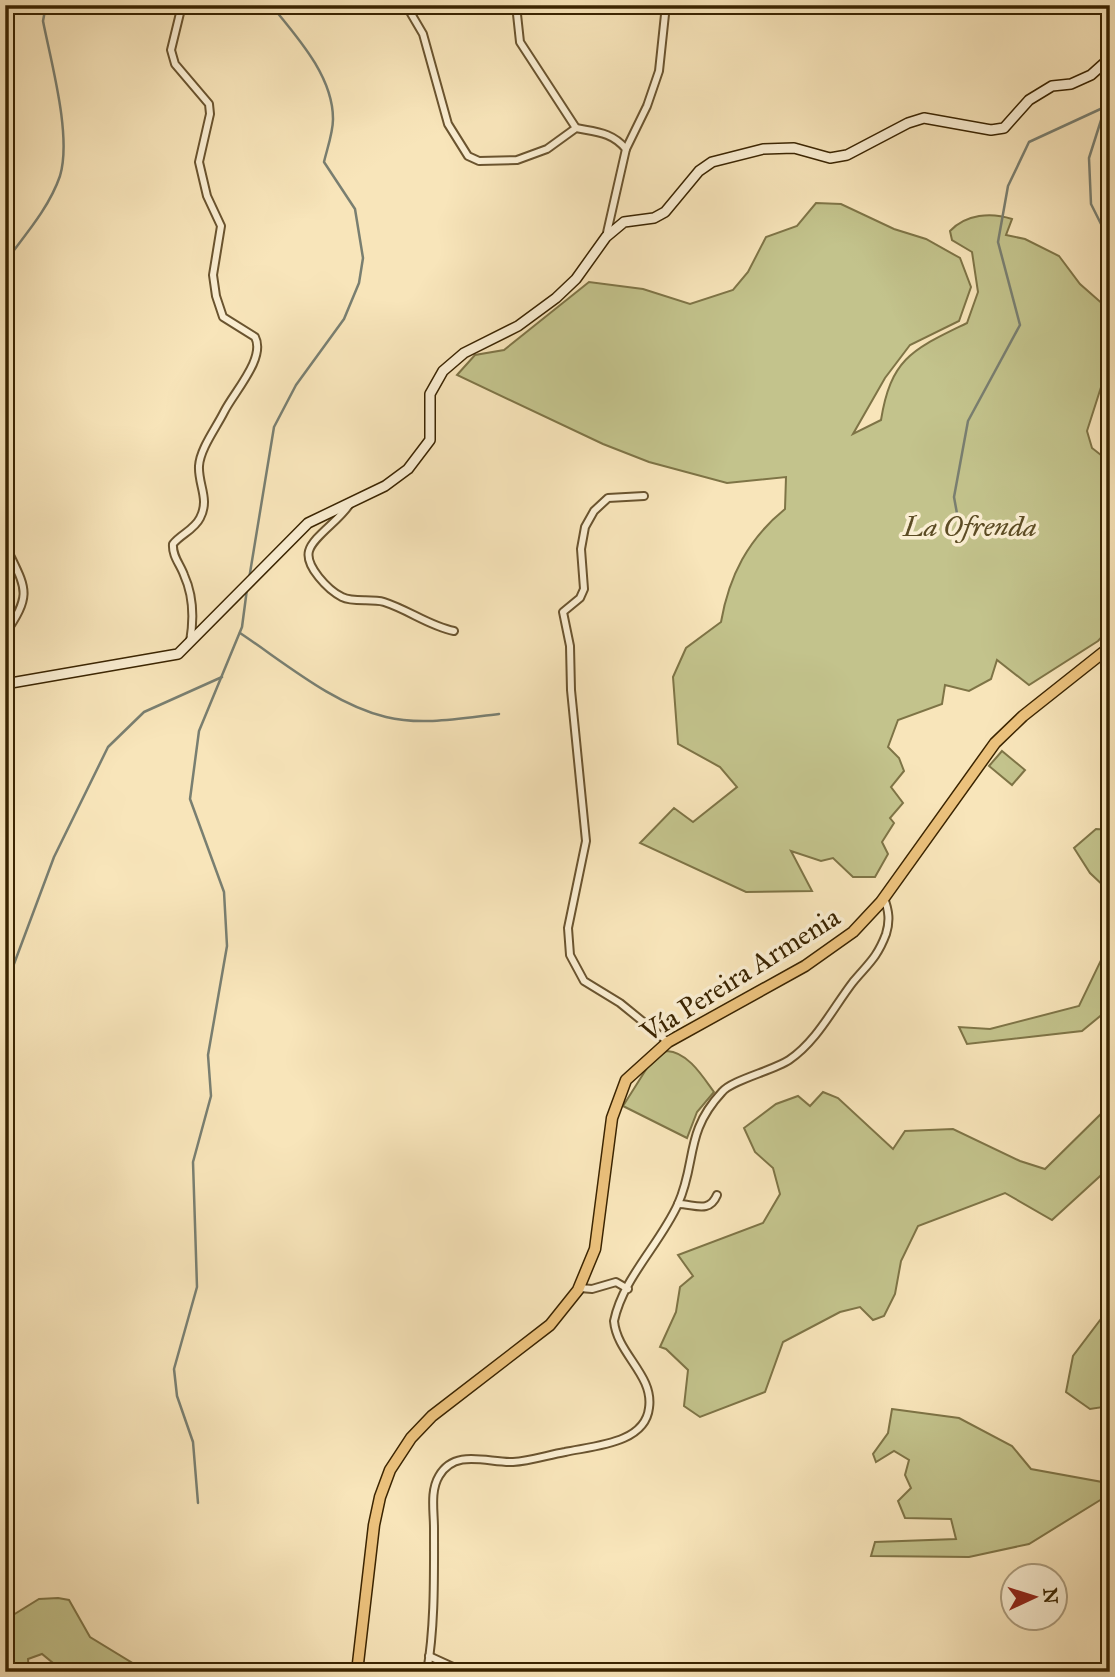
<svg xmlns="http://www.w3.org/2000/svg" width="1115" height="1677" font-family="'IM FELL Great Primer',serif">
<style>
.green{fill:#c3c38c;stroke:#7e7446;stroke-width:2}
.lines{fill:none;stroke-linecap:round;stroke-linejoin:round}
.stream{stroke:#797f71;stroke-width:2.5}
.street-casing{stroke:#6a542f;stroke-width:10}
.secondary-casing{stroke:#3a2401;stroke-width:12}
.primary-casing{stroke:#3a2401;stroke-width:13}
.street{stroke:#faeed2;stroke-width:6}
.secondary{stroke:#faeed2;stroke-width:9}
.primary{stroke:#ecc27d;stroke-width:10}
.labels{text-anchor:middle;stroke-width:7;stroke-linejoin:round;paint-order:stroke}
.park-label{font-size:28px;font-style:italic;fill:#5c4c24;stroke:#faeed2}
.street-label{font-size:28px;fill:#3a2401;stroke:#faeed2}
</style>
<rect width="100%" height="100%" fill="#f8e5ba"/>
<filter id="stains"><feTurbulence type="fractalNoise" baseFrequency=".00286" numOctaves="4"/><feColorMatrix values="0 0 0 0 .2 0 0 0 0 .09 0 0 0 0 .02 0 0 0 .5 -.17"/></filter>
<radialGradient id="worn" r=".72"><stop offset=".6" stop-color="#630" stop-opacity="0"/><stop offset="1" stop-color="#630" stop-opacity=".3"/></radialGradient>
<g class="green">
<path d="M 816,203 L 841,204 L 894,229 L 926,239 L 960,258 L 971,287 L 959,321 L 910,345 L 885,378 L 853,434 L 881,420 C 891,357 914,349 967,323 L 978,292 L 972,252 L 952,240 L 950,231 C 966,214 991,212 1012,219 L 1006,235 L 1025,239 L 1059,256 L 1080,284 L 1105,306 L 1110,320 L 1110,359 L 1087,431 L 1092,448 L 1106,459 L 1110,459 L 1110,628 L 1098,641 L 1029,685 L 997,660 L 991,679 L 969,691 L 945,685 L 942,704 L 898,720 L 888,747 L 899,758 L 904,771 L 891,787 L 903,803 L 890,818 L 894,823 L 882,842 L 888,854 L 875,877 L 853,877 L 833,858 L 821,861 L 791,851 L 812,891 L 746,892 L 640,843 L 674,808 L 693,822 L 737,787 L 720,767 L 678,744 L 673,677 L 686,648 L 721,622 C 729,576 748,539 785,509 L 786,477 L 727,483 L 649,462 L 603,444 L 457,375 L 475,355 L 504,350 L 589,282 L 643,289 L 690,304 L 733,290 L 748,272 L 766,237 L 797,226 Z"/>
<path d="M 1002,751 L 1025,770 L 1012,785 L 989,766 Z"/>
<path d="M 1096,829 L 1110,830 L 1110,892 L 1090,873 L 1074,848 Z"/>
<path d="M 1110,950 L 1110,1008 L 1082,1031 L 967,1044 L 959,1027 L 990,1029 L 1079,1006 L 1103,956 Z"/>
<path d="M 667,1051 C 688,1052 703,1077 714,1092 L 697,1112 L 687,1138 L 623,1106 L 652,1060 Z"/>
<path d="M 823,1092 L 838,1098 L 893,1149 L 905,1131 L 953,1129 L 1020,1161 L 1045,1169 L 1110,1105 L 1110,1167 L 1052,1220 L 1005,1193 L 918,1226 L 901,1261 L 895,1294 L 884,1316 L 873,1320 L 860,1307 L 840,1312 L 783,1342 L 765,1392 L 700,1417 L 684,1406 L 688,1370 L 666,1349 L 660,1347 L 676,1312 L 680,1287 L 693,1276 L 678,1255 L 763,1223 L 780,1194 L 773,1168 L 755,1152 L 744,1128 L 776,1104 L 798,1096 L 810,1106 Z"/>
<path d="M 1110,1307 L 1110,1406 L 1090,1409 L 1066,1392 L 1073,1356 Z"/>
<path d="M 892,1409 L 959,1418 L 1012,1446 L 1031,1469 L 1102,1482 L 1110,1494 L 1029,1544 L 969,1557 L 871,1556 L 875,1542 L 956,1539 L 951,1519 L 905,1518 L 898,1501 L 911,1488 L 905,1475 L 909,1460 L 894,1451 L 876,1462 L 873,1454 L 888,1433 Z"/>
<path d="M 58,1598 L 69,1600 L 90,1637 L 134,1664 L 137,1672 L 64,1672 L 42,1654 L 28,1659 L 29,1672 L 5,1672 L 5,1620 L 39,1599 Z"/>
</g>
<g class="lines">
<g class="stream">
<path d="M 1110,92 L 1089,158 L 1091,204 L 1110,242"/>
<path d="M 5,262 C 25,235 49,208 60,176 C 72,136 51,62 43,21 L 46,5"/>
<path d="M 962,541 L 954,497 L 968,421 L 1020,325 L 998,242 L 1008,186 L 1029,142 L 1107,106"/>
<path d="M 249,579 L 274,427 L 296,385 L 344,319 L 359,283 L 363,258 L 355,209 L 324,162 C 327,149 333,133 333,119 C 333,76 297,37 271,5"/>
<path d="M 240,633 C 285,663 333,704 386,717 C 422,726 463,718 499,714"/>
<path d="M 5,988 L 54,857 L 108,747 L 144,712 L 222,677"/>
<path d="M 5,1414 L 8,1423 L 5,1461"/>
<path d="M 198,1503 L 193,1442 L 177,1396 L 174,1369 L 197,1287 L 193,1162 L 211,1096 L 208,1055 L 227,946 L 224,892 L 190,799 L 199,731 L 242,627 L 247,589"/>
</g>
<defs>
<g id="street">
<path d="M 182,5 L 171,50 L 175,64 L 209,104 L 210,114 L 199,162 L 207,196 L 221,226 L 213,275 L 216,296 L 223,317 L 255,337 C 266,358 234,392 224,412 C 216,428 200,449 199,466 C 198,485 210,499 200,518 C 194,530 181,534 173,544 C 172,556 180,564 184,575 C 194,597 194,619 190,642"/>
<path d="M 406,5 L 423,34 L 448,124 L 468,156 L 479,161 L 517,160 L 547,149 L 576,128 C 596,132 612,132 626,149 L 606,237"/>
<path d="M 516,5 L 520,42 L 576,128"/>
<path d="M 845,5 L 872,8 L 892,5"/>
<path d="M 626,149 L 647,106 L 659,71 L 666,5"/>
<path d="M 644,496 L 608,498 L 594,511 L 585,527 L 581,549 L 584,589 L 580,598 L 563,612 L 570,646 L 571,690 L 586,841 L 568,928 L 570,955 L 584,981 L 620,1003 L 668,1042"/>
<path d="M 351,502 C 342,519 313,536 309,551 C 305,566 328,590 342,597 C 354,603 371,598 384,602 C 409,610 429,626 454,631"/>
<path d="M 5,634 C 33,593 26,589 6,547"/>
<path d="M 678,1204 C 694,1204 709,1214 717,1195"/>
<path d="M 580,1288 L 592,1289 L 616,1282 L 628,1289"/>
<path d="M 429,1656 L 464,1672"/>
<path d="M 427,1672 C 435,1626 434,1575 434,1528 C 434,1511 430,1491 439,1476 C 455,1448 488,1463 513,1462 C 530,1461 548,1455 565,1452 C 592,1446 645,1444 649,1408 C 654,1375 617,1354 614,1321 C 623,1278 660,1244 678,1204 C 697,1162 684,1133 722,1092 C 732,1080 772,1071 789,1060 C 817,1041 833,1008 853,982 C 868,964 877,958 886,934 C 890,921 889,911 884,898"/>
</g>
<path id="secondary" d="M 5,684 L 178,654 L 308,523 L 385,486 L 408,469 L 430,440 L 430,394 L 443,371 L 464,353 L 518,326 L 556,298 L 576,279 L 606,237 L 624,222 L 654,218 L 665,212 L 699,171 L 712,162 L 763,149 L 794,148 L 830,158 L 847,155 L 908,123 L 924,118 L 991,130 L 1004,128 L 1029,100 L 1052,86 L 1071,84 L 1091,75 L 1110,58"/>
<path id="primary" d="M 357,1672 L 374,1525 L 380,1497 L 390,1470 L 411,1438 L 432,1416 L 550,1325 L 578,1290 L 595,1249 L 612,1118 L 626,1080 L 668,1042 L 805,966 L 853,932 L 881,902 L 995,743 L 1023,716 L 1110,647"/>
</defs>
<use href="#street" class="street-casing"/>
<use href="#secondary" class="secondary-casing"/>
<use href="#primary" class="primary-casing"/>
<use href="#street" class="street"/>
<use href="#secondary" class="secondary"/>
<use href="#primary" class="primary"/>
</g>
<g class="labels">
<g class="park-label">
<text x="970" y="536">La Ofrenda</text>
</g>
<g class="street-label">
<text transform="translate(740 974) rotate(-32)" y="10">Vía Pereira Armenia</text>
</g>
</g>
<rect width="1115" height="1677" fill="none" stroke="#f8e5ba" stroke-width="28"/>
<rect x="7" y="7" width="1101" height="1663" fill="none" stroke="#3a2401" stroke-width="3.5"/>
<rect x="14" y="14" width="1087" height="1649" fill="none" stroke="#3a2401" stroke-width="2"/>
<g transform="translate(1034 1597) rotate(86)"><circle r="33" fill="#faeed2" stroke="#ad9d7e" stroke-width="2"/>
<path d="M0-5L12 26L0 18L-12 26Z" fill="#8f2418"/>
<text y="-10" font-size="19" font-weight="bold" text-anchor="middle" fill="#3a2401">N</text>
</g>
<rect width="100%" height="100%" filter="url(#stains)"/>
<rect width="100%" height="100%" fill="url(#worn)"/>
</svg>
